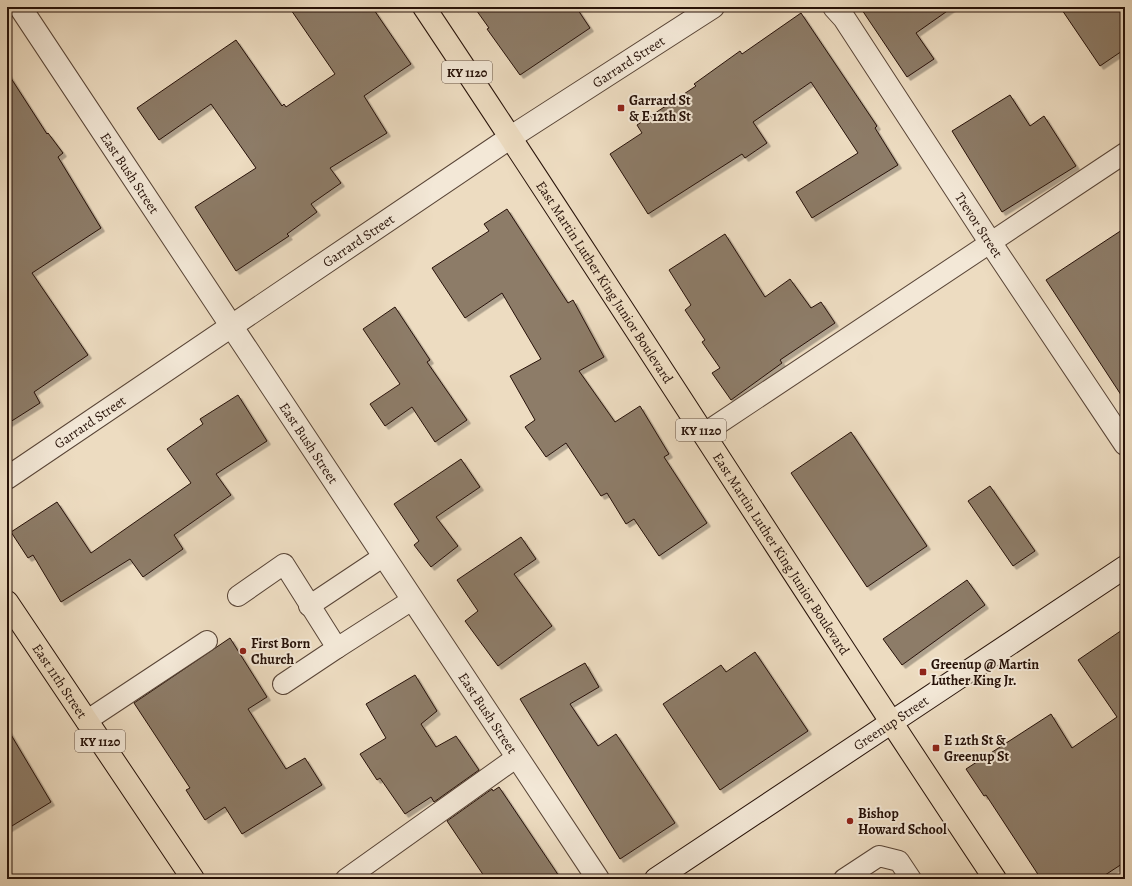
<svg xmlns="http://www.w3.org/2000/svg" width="1132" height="886" font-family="Alegreya,serif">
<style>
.building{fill:#8d7b68;stroke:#261108;filter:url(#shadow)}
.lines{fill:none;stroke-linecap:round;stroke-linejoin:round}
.lane-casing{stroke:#584436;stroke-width:22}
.street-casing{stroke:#584436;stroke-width:24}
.secondary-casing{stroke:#261108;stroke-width:24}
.primary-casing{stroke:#261108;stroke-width:24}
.lane{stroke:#f3e8d7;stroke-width:20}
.street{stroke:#f3e8d7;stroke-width:22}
.secondary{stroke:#f3e8d7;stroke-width:22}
.primary{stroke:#eddcc1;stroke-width:22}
.poi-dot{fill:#8f2418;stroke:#f3e8d7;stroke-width:1.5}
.labels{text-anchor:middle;stroke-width:4;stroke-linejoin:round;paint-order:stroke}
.shield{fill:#f3e8d7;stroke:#645246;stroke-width:1}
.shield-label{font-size:13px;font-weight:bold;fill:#261108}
.street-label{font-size:14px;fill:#261108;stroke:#f3e8d7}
.poi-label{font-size:14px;font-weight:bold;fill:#261108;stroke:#f3e8d7;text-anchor:start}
</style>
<defs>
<filter id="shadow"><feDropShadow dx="3.5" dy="3.5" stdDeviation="0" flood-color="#0004"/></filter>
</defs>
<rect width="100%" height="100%" fill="#eddcc1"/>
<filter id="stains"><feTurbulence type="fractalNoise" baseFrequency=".005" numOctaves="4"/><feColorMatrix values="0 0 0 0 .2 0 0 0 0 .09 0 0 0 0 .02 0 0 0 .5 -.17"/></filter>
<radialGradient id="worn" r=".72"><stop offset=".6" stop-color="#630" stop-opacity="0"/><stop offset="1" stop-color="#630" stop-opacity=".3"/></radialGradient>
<g class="building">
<path d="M 289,7 L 372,7 L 411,64 L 364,96 L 387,133 L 330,168 L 341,183 L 311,204 L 317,212 L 287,234 L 289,236 L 236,271 L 195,207 L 256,168 L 211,104 L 159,140 L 137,108 L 236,40 L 282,106 L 284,104 L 286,107 L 335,74 Z"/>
<path d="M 474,7 L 576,7 L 590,28 L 520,75 L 487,29 L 489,28 Z"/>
<path d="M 860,7 L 953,7 L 916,33 L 934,59 L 907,77 Z"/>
<path d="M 1060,7 L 1125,7 L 1125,49 L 1100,66 Z"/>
<path d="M 801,13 L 877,126 L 875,128 L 898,165 L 812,218 L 796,192 L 858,153 L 811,82 L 753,122 L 767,143 L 745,158 L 742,154 L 648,214 L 610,154 L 642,133 L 637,125 L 696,86 L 694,84 L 740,51 L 742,54 Z"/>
<path d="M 7,72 L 47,134 L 48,133 L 63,153 L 58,157 L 101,228 L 32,273 L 88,355 L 34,392 L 40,403 L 7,424 Z"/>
<path d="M 1010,95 L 1030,126 L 1044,116 L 1076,166 L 1002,212 L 952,131 Z"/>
<path d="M 507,209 L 568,303 L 573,300 L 604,357 L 579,371 L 615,422 L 640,406 L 669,454 L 664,457 L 707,523 L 659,556 L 634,519 L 626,524 L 607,493 L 601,496 L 566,443 L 546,457 L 525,427 L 535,420 L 510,376 L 541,359 L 502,293 L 465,318 L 432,268 L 489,231 L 484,224 Z"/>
<path d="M 1125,228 L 1125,401 L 1046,280 Z"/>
<path d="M 725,234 L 765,297 L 790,279 L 811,308 L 821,302 L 835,323 L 780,360 L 782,363 L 731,400 L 712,373 L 720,368 L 702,342 L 705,340 L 685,310 L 691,305 L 669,270 Z"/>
<path d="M 395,307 L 430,360 L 427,362 L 467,420 L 435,442 L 412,407 L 385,426 L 370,404 L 400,384 L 363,329 Z"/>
<path d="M 238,395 L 267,441 L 216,474 L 231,495 L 174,535 L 183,549 L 143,577 L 130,559 L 61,602 L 33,555 L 28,558 L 11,532 L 57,502 L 91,553 L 191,483 L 167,449 L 203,424 L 200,419 Z"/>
<path d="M 851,432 L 927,546 L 867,587 L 791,473 Z"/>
<path d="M 461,459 L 480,487 L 436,517 L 458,546 L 431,567 L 414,545 L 419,541 L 394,504 Z"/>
<path d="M 990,486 L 1035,551 L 1013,566 L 968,501 Z"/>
<path d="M 521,537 L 536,559 L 514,574 L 552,626 L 498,666 L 465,621 L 478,611 L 457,580 Z"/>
<path d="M 967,580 L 985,605 L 902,665 L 883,639 Z"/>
<path d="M 1125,628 L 1125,862 L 1099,879 L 1041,879 L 986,795 L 984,796 L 966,769 L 1051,714 L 1072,748 L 1117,717 L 1078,660 Z"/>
<path d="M 230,638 L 267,697 L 248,709 L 286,769 L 305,758 L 322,785 L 242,834 L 225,807 L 205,820 L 186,790 L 190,788 L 134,703 Z"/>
<path d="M 755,652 L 808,731 L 720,790 L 663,704 L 721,665 L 726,672 Z"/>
<path d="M 585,663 L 599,687 L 570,704 L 598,746 L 616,734 L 675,823 L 620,859 L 520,699 Z"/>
<path d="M 415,675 L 437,711 L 421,724 L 436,747 L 456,736 L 479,770 L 434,802 L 431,797 L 405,814 L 380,778 L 377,780 L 360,754 L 386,738 L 366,704 Z"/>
<path d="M 7,728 L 51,802 L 7,829 Z"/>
<path d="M 499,787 L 561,879 L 486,879 L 447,821 L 492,789 L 493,791 Z"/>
</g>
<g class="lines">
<defs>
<g id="lane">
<path d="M 703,434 L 1125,153"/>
<path d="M 238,596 L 284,564 L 337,648 L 412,600"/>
<path d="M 309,606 L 384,556"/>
<path d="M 283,684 L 337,648"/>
<path d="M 86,721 L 207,641"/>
<path d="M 346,879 L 517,757"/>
<path d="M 844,879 L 879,856 L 899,861 L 911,879"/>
</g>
<g id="street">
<path id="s1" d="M 20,7 L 598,879"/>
<path id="s2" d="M 834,7 L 844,18 L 990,242 L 1125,444"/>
<path id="s3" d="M 7,478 L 511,137 L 713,7"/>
</g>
<g id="secondary">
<path id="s4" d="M 656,879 L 1125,567"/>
</g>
<g id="primary">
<path id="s5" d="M 424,7 C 617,296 802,590 995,879"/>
<path id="s6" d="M 7,602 L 193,879"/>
</g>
</defs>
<use href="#lane" class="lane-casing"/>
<use href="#street" class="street-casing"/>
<use href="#secondary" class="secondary-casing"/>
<use href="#primary" class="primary-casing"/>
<use href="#lane" class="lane"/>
<use href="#street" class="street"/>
<use href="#secondary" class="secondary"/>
<use href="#primary" class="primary"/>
</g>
<g class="poi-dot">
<rect x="617" y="104" width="8" height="8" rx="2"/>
<circle cx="243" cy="651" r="4"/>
<rect x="919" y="668" width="8" height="8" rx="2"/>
<rect x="932" y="744" width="8" height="8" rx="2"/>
<circle cx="850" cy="821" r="4"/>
</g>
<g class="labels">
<g class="shield">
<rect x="442" y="61" width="50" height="22" rx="3"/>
<rect x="676" y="419" width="50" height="22" rx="3"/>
<rect x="75" y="730" width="50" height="22" rx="3"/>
</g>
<g class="shield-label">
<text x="467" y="77">KY 1120</text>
<text x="701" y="435">KY 1120</text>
<text x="100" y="746">KY 1120</text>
</g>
<g class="street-label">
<text dy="5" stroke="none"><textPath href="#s3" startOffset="748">Garrard Street</textPath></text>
<text dy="5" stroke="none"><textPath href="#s1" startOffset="199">East Bush Street</textPath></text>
<text dy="5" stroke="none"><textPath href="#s2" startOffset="262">Trevor Street</textPath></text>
<text dy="5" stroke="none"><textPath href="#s3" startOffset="424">Garrard Street</textPath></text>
<text dy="5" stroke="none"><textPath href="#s5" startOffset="329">East Martin Luther King Junior Boulevard</textPath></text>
<text dy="5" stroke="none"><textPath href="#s3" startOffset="100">Garrard Street</textPath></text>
<text dy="5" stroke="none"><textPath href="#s1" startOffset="523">East Bush Street</textPath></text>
<text dy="5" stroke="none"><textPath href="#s5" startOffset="653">East Martin Luther King Junior Boulevard</textPath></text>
<text dy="5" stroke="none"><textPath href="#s6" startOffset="95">East 11th Street</textPath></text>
<text dy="5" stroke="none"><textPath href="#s1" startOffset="847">East Bush Street</textPath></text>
<text dy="5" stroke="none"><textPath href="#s4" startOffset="282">Greenup Street</textPath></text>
</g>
<g class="poi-label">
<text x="629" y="105">Garrard St<tspan x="629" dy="16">&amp; E 12th St</tspan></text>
<text x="251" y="648">First Born<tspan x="251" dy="16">Church</tspan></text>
<text x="931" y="669">Greenup @ Martin<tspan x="931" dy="16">Luther King Jr.</tspan></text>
<text x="944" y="745">E 12th St &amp;<tspan x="944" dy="16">Greenup St</tspan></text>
<text x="858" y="818">Bishop<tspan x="858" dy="16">Howard School</tspan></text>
</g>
</g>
<rect width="1132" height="886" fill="none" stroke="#eddcc1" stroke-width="24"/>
<rect x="8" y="8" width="1116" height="870" fill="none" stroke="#261108" stroke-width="2"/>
<rect x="12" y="12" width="1108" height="862" fill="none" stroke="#261108"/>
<rect width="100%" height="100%" filter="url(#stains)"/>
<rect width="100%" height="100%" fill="url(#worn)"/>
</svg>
